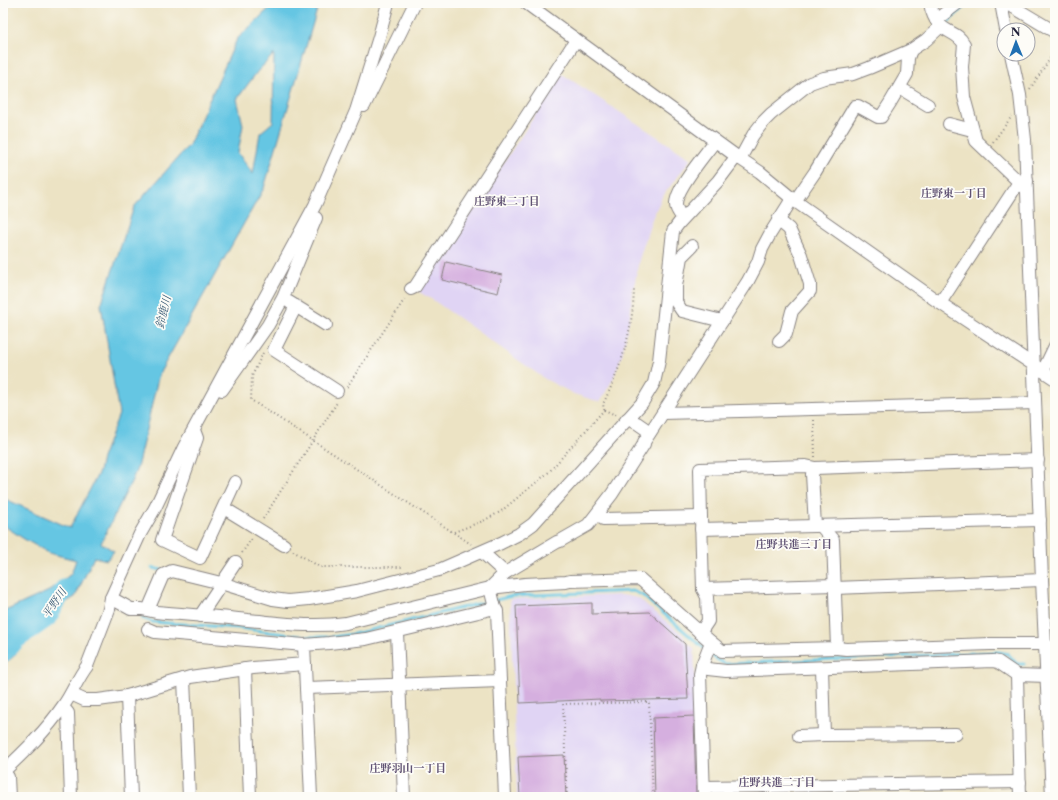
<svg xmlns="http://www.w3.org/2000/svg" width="1058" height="800" font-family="'Libre Caslon Text','Noto Serif JP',serif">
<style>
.built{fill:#e0d4f4}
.water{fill:#65c6e3;stroke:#44748f;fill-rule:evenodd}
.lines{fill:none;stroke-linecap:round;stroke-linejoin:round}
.stream{stroke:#65c6e3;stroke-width:3}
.river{stroke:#65c6e3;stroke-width:19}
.building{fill:#d5afdf}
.minor-casing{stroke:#878280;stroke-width:14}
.path{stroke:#878280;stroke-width:2;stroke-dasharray:1 3;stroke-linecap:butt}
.minor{stroke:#fff;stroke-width:12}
.labels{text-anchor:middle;stroke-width:3.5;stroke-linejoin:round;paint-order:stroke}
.neighbourhood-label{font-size:11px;font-weight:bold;fill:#615374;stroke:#fdfcf7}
.water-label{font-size:11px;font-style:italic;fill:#395b76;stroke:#fdfcf7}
</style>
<rect width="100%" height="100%" fill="#fdfcf7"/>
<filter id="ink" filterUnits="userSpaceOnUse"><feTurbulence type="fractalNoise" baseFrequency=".025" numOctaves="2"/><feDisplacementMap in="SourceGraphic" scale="8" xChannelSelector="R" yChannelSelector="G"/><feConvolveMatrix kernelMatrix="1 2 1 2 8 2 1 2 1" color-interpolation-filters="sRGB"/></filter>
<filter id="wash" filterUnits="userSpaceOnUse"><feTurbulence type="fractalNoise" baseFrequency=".012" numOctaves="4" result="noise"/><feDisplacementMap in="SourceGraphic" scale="16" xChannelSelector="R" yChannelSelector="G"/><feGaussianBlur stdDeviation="0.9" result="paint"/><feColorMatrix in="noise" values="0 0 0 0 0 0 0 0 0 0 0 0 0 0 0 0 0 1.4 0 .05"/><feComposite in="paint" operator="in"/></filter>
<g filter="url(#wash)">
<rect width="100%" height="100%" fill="#ece3c4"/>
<g class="built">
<path d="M 562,74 L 691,159 L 662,197 L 652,219 L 639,260 L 634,287 L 632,287 L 631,310 L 622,355 L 613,379 L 600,402 L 574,394 L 545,379 L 433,300 L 419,292 Z"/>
<path d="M 622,595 L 638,598 L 683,635 L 686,642 L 694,648 L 700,797 L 517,797 L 510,599 Z"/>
</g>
<path class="water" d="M 275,3 L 319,3 L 264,188 L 159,374 L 137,468 L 132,480 L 101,543 L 114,551 L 107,560 L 94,557 L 75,597 L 36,620 L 14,656 L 3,665 L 3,612 L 49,591 L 71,574 L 76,560 L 49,553 L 24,539 L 3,525 L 3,498 L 70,528 L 99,472 L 102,458 L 119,414 L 101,305 L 134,207 L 189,145 L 237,39 ZM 274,54 L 273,122 L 260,133 L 253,174 L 238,153 L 243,125 L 237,99 L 257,72 Z"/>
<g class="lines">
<g class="stream">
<path d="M 949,21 L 968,3"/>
<path d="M 152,568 L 162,570"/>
<path d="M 496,600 L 512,596 L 633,591 L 642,595 L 705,649"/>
<path d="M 142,618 L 153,622 L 239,628 L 307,637 L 332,637 L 354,634 L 490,601"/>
<path d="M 709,653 L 716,659 L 725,664 L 999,652 L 1008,654 L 1017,664 L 1024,664"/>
</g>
<path class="river" d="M 3,653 L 17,639 L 47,618 L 64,589"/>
</g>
<g id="blocks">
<g class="building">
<path d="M 446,262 L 502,275 L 498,293 L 442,280 Z"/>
<path d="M 592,603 L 592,614 L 649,612 L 685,644 L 688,699 L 600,701 L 600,699 L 520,703 L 516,606 Z"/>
<path d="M 694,716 L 696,797 L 655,797 L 653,718 Z"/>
<path d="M 564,755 L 566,797 L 520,797 L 518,757 Z"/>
</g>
</g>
</g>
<g filter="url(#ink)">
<use href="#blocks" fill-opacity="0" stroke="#878280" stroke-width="1"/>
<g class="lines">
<defs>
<g id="minor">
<path d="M 526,3 L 736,156 L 760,172 L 795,201 L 940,303 L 1055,379"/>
<path d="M 930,3 C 931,11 935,21 941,26 C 950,34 958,33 964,44 L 962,67 L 964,97 L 976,141 L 1019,182"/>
<path d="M 1001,3 L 1006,30"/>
<path d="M 1001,5 L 1010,5 L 1055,32"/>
<path d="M 936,20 L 958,3"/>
<path d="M 1011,54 L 1020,95 L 1025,140 L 1042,580 L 1052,797"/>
<path d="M 900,88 L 928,105"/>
<path d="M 364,106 L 415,3"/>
<path d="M 949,124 L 972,130"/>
<path d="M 740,159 L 753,135 L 763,122 L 771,114 L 810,83 L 824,78 L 853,74 L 869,68 L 911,50 L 926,40 L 941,26"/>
<path d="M 795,201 L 815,172 L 855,106 L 858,106 L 878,117 L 881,117 L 890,103 L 907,74 L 908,58 L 911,50"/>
<path d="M 683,218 C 680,214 676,210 676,205 C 675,189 705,155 715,141"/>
<path d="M 778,220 L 789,229 L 801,255 L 810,284 L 810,291 L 792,311 L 786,334 L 779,341"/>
<path d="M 692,246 L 681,257 L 676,286 L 676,302 L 682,311 L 722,321"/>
<path d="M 411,289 L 415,287 L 576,40"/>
<path d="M 289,302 L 326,325"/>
<path d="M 940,303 L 1019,182 L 1027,181"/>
<path d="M 296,306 L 274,350 L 337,391"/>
<path d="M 1043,371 L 1055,346"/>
<path d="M 222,390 L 268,325 L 283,298 L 316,218"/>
<path d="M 663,413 L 1035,403"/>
<path d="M 627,419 L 637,423 L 650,432"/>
<path d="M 194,430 L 197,438 L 162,540 L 200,558 L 235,482"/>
<path d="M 815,468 L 1038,460"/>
<path d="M 224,508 L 284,545"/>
<path d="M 701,517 L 700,469 L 806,466 L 815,468 L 812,474 L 815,526"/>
<path d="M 603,519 L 701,517 L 703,589 L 707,597 L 708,621 L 700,633"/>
<path d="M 701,529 L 1040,520"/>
<path d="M 482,552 L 505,573"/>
<path d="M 490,588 L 505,573 L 557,542 L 560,541 L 588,525 L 612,494 L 644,444 L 644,442 L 748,281 L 758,262 L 762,249 L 770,234 L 792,199"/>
<path d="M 490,588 L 495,608 L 497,611 L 505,797"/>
<path d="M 835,588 L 1042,580"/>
<path d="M 703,589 L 835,585"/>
<path d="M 111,598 L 131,609 L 142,609 L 156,612 C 187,615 218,616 248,620 C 281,623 313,628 346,623 L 490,588 L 525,584 L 566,582 L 570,581 L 640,579 L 711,642 L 722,651 L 837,648 L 833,540 L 821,526"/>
<path d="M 148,610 L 163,575 L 172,571 L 221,583 L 273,599 L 288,601 L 309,599 L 357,591 L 439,570 L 501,543 L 519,534 L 533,524 L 642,403 L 654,383 L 659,361 L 673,231 L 679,223 L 718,181 L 736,157"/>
<path d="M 200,616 L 236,562"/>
<path d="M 148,629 L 155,632 L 304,645"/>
<path d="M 397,632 L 404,797"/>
<path d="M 837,648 L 846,649 L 990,644 L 1046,644"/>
<path d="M 702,665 L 708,669 L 726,671 L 993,661 L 998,662 L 1017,675 L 1047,676"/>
<path d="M 822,668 L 824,735 L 956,734"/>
<path d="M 245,669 L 250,797"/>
<path d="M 1017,675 L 1020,797"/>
<path d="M 184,679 L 189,797"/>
<path d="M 306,688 L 500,681"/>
<path d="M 71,694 L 84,700 L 98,700 L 127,696 L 190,677 L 253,668 L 305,664"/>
<path d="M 127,696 L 131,797"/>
<path d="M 63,707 L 68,713 L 71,797"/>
<path d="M 799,736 L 824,735"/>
<path d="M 4,771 L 8,777 L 9,797"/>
<path d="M 3,772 C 24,752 46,731 63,706 C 72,694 77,679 87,666 L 109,609 L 111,598 L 140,534 L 155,508 L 184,447 L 315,205 L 356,111 L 379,37 L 388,3"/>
<path d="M 704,787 L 1020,782"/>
<path d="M 311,797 L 304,645 L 329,643 L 366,639 L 495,608"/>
<path d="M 704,797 L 700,674 L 702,665 L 711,642"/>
</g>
</defs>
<use href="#minor" class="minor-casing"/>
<g class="path">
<path d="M 1030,89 L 1055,51"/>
<path d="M 993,142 L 1012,116"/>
<path d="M 263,353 L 252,376 L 251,400 L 471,544"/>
<path d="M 347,387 L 406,297"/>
<path d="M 604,410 L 616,415"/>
<path d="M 814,420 L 815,458"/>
<path d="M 263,519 L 338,401"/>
<path d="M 454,532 L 483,521 L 500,512 L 549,472 L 604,410 L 603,404 C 621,368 633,330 634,289"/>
<path d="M 293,551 L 320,567 L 402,567"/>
<path d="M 242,553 L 252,538"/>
<path d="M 567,797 L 563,704 L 649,702 L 653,797"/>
</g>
<use href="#minor" class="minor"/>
</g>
</g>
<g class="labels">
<g class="neighbourhood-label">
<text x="954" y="197">庄野東一丁目</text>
<text x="507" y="205">庄野東二丁目</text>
<text x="794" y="548">庄野共進三丁目</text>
<text x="408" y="772">庄野羽山一丁目</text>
<text x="777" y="786">庄野共進二丁目</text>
</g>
<g class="water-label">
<text transform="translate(163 312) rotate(-76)" y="4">鈴鹿川</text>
<text transform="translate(54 603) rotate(-56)" y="4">平野川</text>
</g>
</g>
<rect width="1058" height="800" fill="none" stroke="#fdfcf7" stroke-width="16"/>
<g transform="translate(1016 42) rotate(359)"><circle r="19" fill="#fdfcf7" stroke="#a5a5ac"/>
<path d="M0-3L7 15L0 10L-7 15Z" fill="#1f6fb2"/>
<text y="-6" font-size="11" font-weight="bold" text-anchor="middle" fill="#22223b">N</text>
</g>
</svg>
